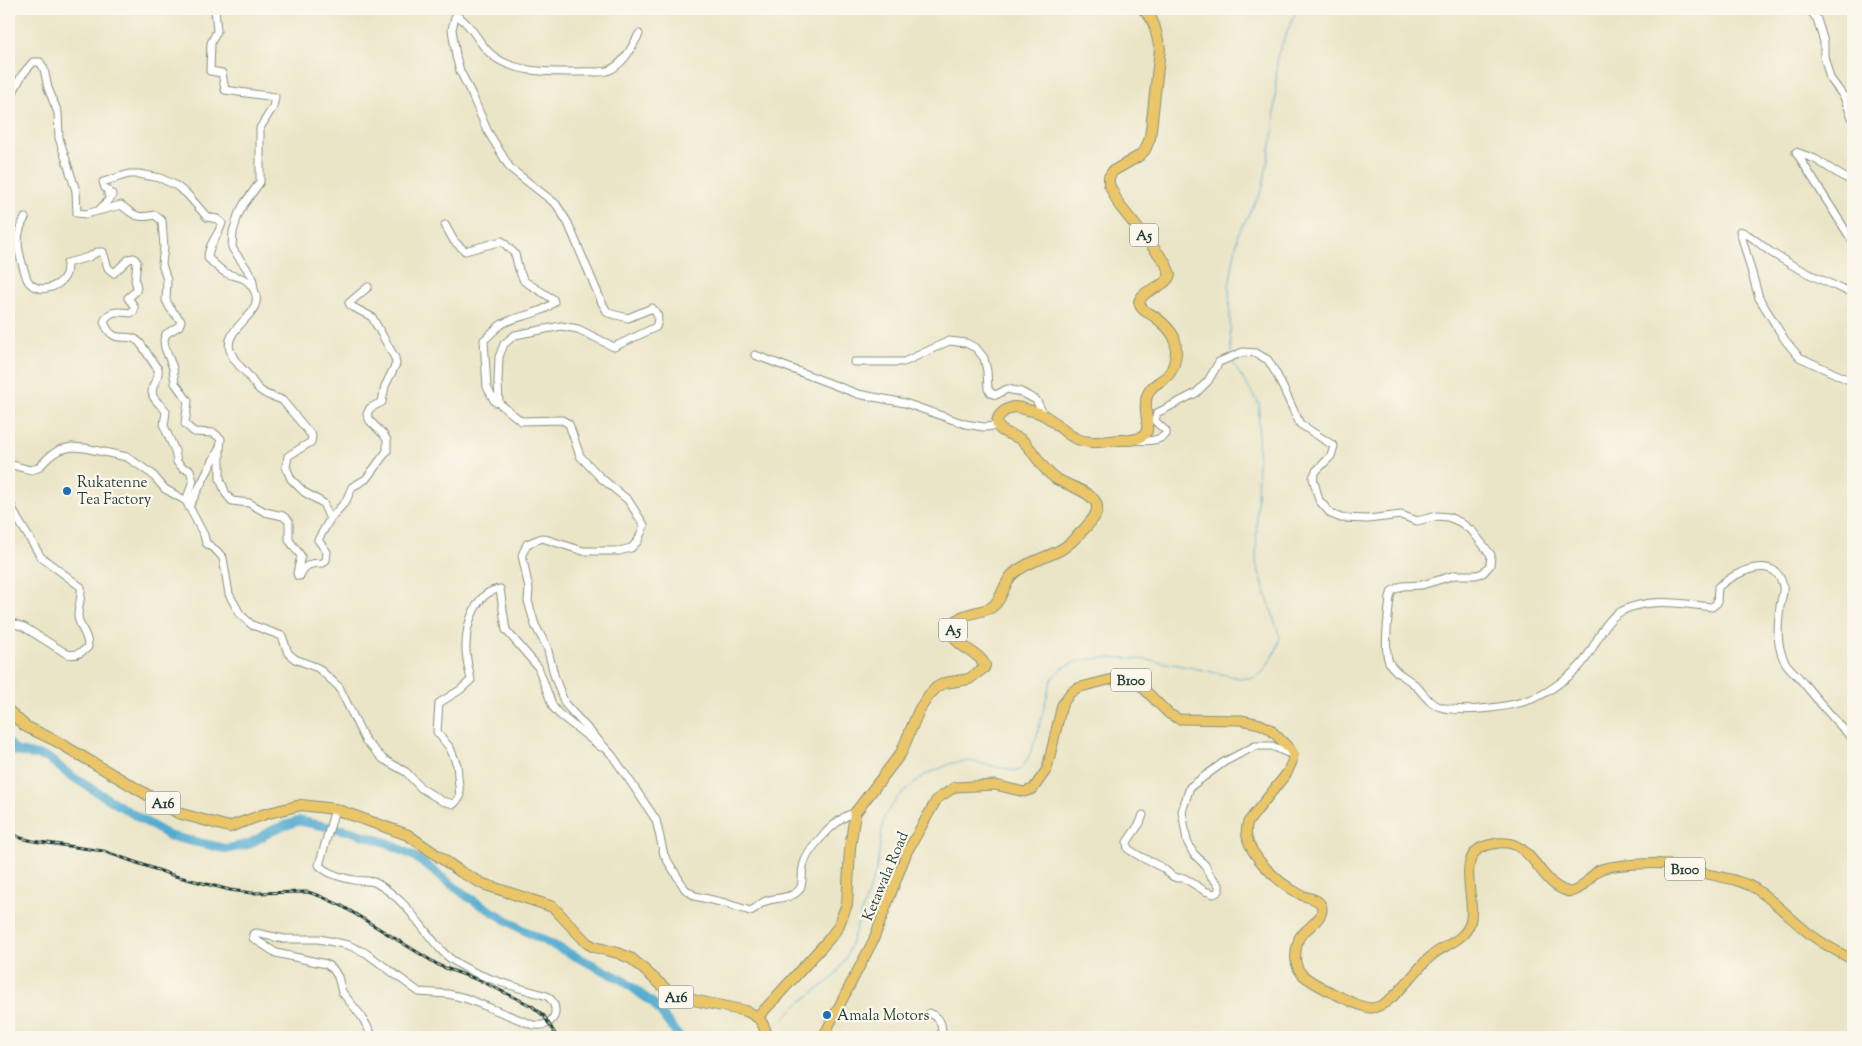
<svg xmlns="http://www.w3.org/2000/svg" width="1862" height="1046" font-family="'Sorts Mill Goudy',serif">
<style>
.lines{fill:none;stroke-linecap:round;stroke-linejoin:round}
.stream{stroke:#52abcf;stroke-width:1}
.river{stroke:#52abcf;stroke-width:9}
.minor-casing{stroke:#85917e;stroke-width:9}
.major-casing{stroke:#85917e;stroke-width:11}
.highway-casing{stroke:#85917e;stroke-width:12}
.minor{stroke:#fff;stroke-width:7}
.major{stroke:#ebc669;stroke-width:9}
.highway{stroke:#ebc669;stroke-width:10}
.rail-casing{stroke:#1f3d34;stroke-width:3}
.rail{stroke:#fbf7ec;stroke-width:1;stroke-dasharray:4;stroke-linecap:butt}
.poi-dot{fill:#1f6fb2;stroke:#fbf7ec;stroke-width:2}
.labels{text-anchor:middle;stroke-width:4.5;stroke-linejoin:round;paint-order:stroke}
.shield{fill:#fbf7ec;stroke:#61756b;stroke-width:1}
.shield-label{font-size:14px;font-weight:bold;fill:#1f3d34}
.poi-label{font-size:15px;fill:#1f3d34;stroke:#fbf7ec;text-anchor:start}
.street-label{font-size:15px;fill:#1f3d34;stroke:#fbf7ec}
</style>
<rect width="100%" height="100%" fill="#fbf7ec"/>
<filter id="ink" filterUnits="userSpaceOnUse"><feTurbulence type="fractalNoise" baseFrequency=".02" numOctaves="2"/><feDisplacementMap in="SourceGraphic" scale="10" xChannelSelector="R" yChannelSelector="G"/><feConvolveMatrix kernelMatrix="1 2 1 2 8 2 1 2 1" color-interpolation-filters="sRGB"/></filter>
<filter id="wash" filterUnits="userSpaceOnUse"><feTurbulence type="fractalNoise" baseFrequency=".0096" numOctaves="4" result="noise"/><feDisplacementMap in="SourceGraphic" scale="20" xChannelSelector="R" yChannelSelector="G"/><feGaussianBlur stdDeviation="1.12" result="paint"/><feColorMatrix in="noise" values="0 0 0 0 0 0 0 0 0 0 0 0 0 0 0 0 0 1.4 0 .05"/><feComposite in="paint" operator="in"/></filter>
<g filter="url(#wash)">
<rect width="100%" height="100%" fill="#ebe5c7"/>
<g class="lines">
<g class="stream">
<path d="M 1231,353 L 1229,286 L 1238,234 L 1262,190 L 1274,130 L 1277,56 L 1297,9"/>
<path d="M 769,1033 L 798,1004 L 834,977 L 846,958 L 877,867 L 884,817 L 899,796 L 925,775 L 952,763 L 970,761 L 1015,771 L 1020,770 C 1033,757 1042,717 1046,699 C 1048,694 1049,686 1051,681 C 1074,635 1199,670 1240,678 L 1253,678 L 1263,672 L 1276,651 L 1280,637 L 1256,563 L 1259,404 L 1231,360"/>
</g>
<path class="river" d="M 9,743 L 16,751 L 48,758 L 71,776 L 169,836 L 227,849 L 249,844 L 275,829 L 299,821 L 350,831 L 388,843 L 415,857 L 468,897 L 523,930 L 621,979 L 654,1004 L 679,1037"/>
</g>
</g>
<g filter="url(#ink)">
<g class="lines">
<defs>
<g id="minor">
<path d="M 215,9 L 217,31 L 211,43 L 210,71 L 222,73 L 225,90 L 275,97 L 273,107 L 260,128 L 260,182 L 244,204 L 238,215 L 233,232 L 232,248 L 252,276 L 254,289"/>
<path d="M 1809,9 L 1817,19 L 1824,42 L 1824,56 L 1830,78 L 1844,97 L 1853,120"/>
<path d="M 639,34 C 632,47 623,66 607,71 C 599,73 589,71 581,72 C 553,72 515,74 492,55 C 478,44 473,25 457,16 L 455,17 L 452,29 L 456,56 L 460,71 L 472,95 L 487,130 L 510,168 L 556,204 L 568,223 L 602,303 L 608,313 L 628,318 L 652,308 C 659,315 659,318 656,327 L 614,347 L 578,329 L 561,326 L 515,335 L 504,344 L 499,357 L 498,381 L 499,403 L 521,421 L 562,420 L 569,424 L 580,456 L 601,478 L 628,500 L 644,525 L 638,541 L 631,548 L 619,551 L 583,551 L 542,538 L 527,544 L 522,555 L 529,589 L 528,601 L 535,625 L 547,647 L 555,678 L 565,704 L 612,755 L 632,784 L 656,820 L 664,855 L 685,889 L 695,896 L 725,903 L 750,911 C 756,909 760,903 766,901 C 776,897 792,899 799,890 C 804,884 801,875 803,867 C 806,850 838,816 855,813"/>
<path d="M 9,100 L 22,75 L 33,62 L 40,62 L 44,69 L 48,88 L 58,113 L 59,138 L 76,191 L 77,213 L 86,214 L 121,205 C 135,216 137,219 155,215 L 162,221 L 164,247 L 162,264 L 167,280 L 166,300 L 170,308 L 181,321 L 179,326 L 166,334 L 164,340 L 165,348 L 173,368 L 175,383 L 188,401 L 185,424 L 194,432 L 214,433 L 221,439 L 220,447 L 189,507"/>
<path d="M 1853,181 L 1842,176 L 1815,159 L 1796,152 L 1853,242"/>
<path d="M 100,209 L 112,196 L 112,194 L 108,195 L 108,190 L 105,188 L 103,182 L 129,174 L 139,174 L 160,178 L 175,185 L 187,194 L 207,217 L 217,219 L 222,223 C 218,237 208,244 208,258 C 213,263 219,269 226,273 C 238,279 245,274 254,290 C 267,314 223,326 230,350 C 233,361 241,367 248,375 C 252,380 255,386 260,390 C 270,399 275,395 283,401 L 312,436 L 311,442 L 288,456 L 286,467 L 291,479 L 304,492 L 323,503 L 330,519 L 318,540 L 327,552 L 326,560 L 323,563 C 312,563 304,564 300,576 L 298,576 L 297,573 L 301,556 L 289,540 L 289,521 L 283,516 L 265,512 L 249,503 L 232,501 L 226,494 L 220,479 L 220,447"/>
<path d="M 25,218 C 12,239 20,257 27,279 C 35,295 58,289 65,276 C 67,273 67,267 67,263 L 89,257 L 97,252 L 103,252 L 108,268 L 114,273 L 129,259 L 134,258 L 137,262 L 135,280 L 137,287 L 136,291 L 128,298 L 134,306 L 134,311 L 131,313 C 119,312 109,309 104,322 C 114,348 128,330 139,342 C 146,350 151,361 158,369 C 160,379 149,386 153,396 C 155,401 162,406 166,411 L 164,426 L 175,451 L 177,462 L 183,468 L 190,470 L 193,481 L 186,501"/>
<path d="M 445,225 L 454,241 L 465,251 L 502,241 L 515,254 L 519,270 L 524,281 L 553,299 L 554,302 C 541,315 518,315 502,324 C 496,328 490,335 484,340 L 487,387 L 495,402 L 499,403"/>
<path d="M 1853,293 C 1823,282 1799,270 1772,253 C 1761,246 1752,235 1740,231 L 1759,298 L 1785,340 L 1799,357 L 1853,382"/>
<path d="M 755,355 L 858,394 L 905,403 L 965,424 L 984,427 L 998,426"/>
<path d="M 854,362 L 904,362 L 949,341 L 966,343 L 976,348 L 984,358 L 987,371 L 988,389 L 991,393 L 996,395 L 1007,389 L 1021,392 L 1036,400 L 1044,415"/>
<path d="M 1136,440 C 1146,441 1158,442 1166,434 L 1166,431 L 1155,421 L 1157,413 L 1196,393 L 1208,381 L 1219,362 L 1243,352 L 1256,353 L 1268,360 L 1277,375 L 1300,424 L 1334,446 L 1331,456 L 1316,471 L 1313,478 L 1319,500 L 1331,514 L 1341,518 L 1368,519 L 1401,515 L 1417,521 L 1437,516 L 1448,517 L 1460,522 L 1473,532 L 1491,555 L 1490,565 L 1483,573 L 1476,575 L 1455,575 L 1422,585 L 1402,586 L 1392,591 L 1390,597 C 1389,611 1383,650 1389,662 C 1393,672 1406,677 1414,684 C 1421,690 1427,701 1435,705 C 1456,715 1510,707 1532,699 C 1542,696 1553,688 1561,682 C 1571,675 1582,666 1588,655 C 1598,640 1605,619 1622,611 C 1649,597 1684,604 1712,607 L 1717,603 L 1718,587 C 1734,573 1777,551 1783,587 C 1784,592 1781,600 1780,606 C 1778,623 1776,642 1783,658 C 1786,666 1795,673 1800,679 C 1817,699 1834,720 1853,739"/>
<path d="M 9,464 L 30,470 L 38,468 L 50,456 L 59,450 L 72,447 L 85,448 L 127,457 L 152,474 L 165,489 L 186,501 L 204,535 L 206,543 L 217,551 L 223,558 L 229,594 L 240,614 L 252,625 L 282,636 L 288,653 L 295,659 L 318,668 L 339,687 L 365,740 L 383,759 L 406,772 L 421,788 L 442,801 L 454,804 L 460,797 L 457,765 L 450,748 L 437,732 L 439,703 L 460,690 L 471,680 C 469,669 465,656 466,645 C 466,625 476,591 500,589 L 506,630 L 538,667 L 553,707 L 559,714 L 601,747"/>
<path d="M 9,501 L 17,518 L 41,557 L 81,587 C 82,598 78,606 78,616 C 79,629 88,632 88,647 C 82,653 75,656 67,654 L 24,627 L 9,622"/>
<path d="M 330,519 L 346,501 L 352,487 L 366,479 L 387,451 L 387,440 L 384,435 L 370,421 L 367,414 L 370,408 L 382,402 L 385,386 L 396,364 L 395,358 L 372,317 L 351,306 L 349,303 L 368,287"/>
<path d="M 335,809 L 320,862 L 319,865 C 327,874 343,878 354,880 C 362,882 369,879 376,883 C 407,900 420,927 442,951 C 464,975 517,987 547,996 C 557,1003 559,1018 546,1024 C 542,1026 537,1025 533,1025 L 465,998 L 448,994 L 419,992 L 366,953 L 348,945 L 319,939 L 284,939 L 256,933 L 253,934 L 253,938 L 276,953 L 326,964 L 333,969 L 338,977 L 342,992 L 362,1017 L 373,1037"/>
<path d="M 1143,815 L 1140,823 L 1127,842 L 1128,849 L 1141,857 L 1163,868 L 1172,876 L 1177,878 L 1184,878 L 1205,891 L 1214,894 L 1219,891 L 1219,885 L 1209,874 L 1205,865 L 1193,853 L 1187,841 L 1182,811 L 1190,787 L 1224,762 L 1255,746 L 1272,746 L 1293,755"/>
<path d="M 929,1013 C 942,1018 942,1025 942,1037"/>
</g>
<path id="major" d="M 823,1037 L 873,941 L 907,852 L 937,799 L 955,787 L 995,785 L 1024,792 L 1033,789 L 1047,769 L 1062,705 L 1070,693 L 1077,688 L 1120,677 L 1140,685 L 1169,714 L 1179,719 L 1241,720 L 1260,724 L 1270,729 L 1290,749 L 1293,755 L 1292,762 L 1287,773 L 1248,822 C 1238,849 1279,883 1301,895 C 1307,898 1318,898 1321,905 C 1327,918 1304,929 1299,938 C 1298,942 1296,948 1296,952 C 1295,959 1296,967 1301,973 C 1308,982 1360,1008 1371,1008 C 1391,1008 1414,971 1429,958 C 1442,945 1464,942 1470,923 C 1477,902 1457,862 1480,848 C 1485,845 1492,844 1498,843 C 1533,839 1537,881 1566,891 C 1579,896 1589,876 1599,870 C 1611,864 1654,863 1668,864 C 1678,866 1689,870 1699,872 C 1717,877 1740,879 1756,889 C 1774,901 1789,917 1806,931 C 1819,942 1838,952 1853,960"/>
<g id="highway">
<path d="M 9,711 L 25,726 L 56,741 L 178,813 L 229,827 L 265,814 L 301,805 L 335,809 L 408,835 L 461,872 L 483,884 L 553,907 L 587,943 L 594,947 L 618,953 L 632,959 L 674,996 L 746,1011 C 760,1017 764,1023 767,1037"/>
<path d="M 758,1017 L 830,938 L 838,927 L 847,904 L 850,848 L 855,813 L 901,753 L 919,710 L 929,695 L 937,687 L 945,683 L 969,679 L 984,668 L 985,665 C 979,651 953,647 953,630 C 953,612 981,614 992,607 C 1003,599 1003,584 1012,575 C 1025,562 1047,558 1062,549 C 1072,543 1079,534 1087,526 C 1092,520 1098,514 1097,506 C 1095,492 1065,485 1055,478 C 1041,469 1035,452 1023,441 C 1015,434 993,433 998,418 C 1001,412 1007,409 1013,407 C 1018,407 1023,408 1028,410 C 1033,411 1040,412 1045,416 C 1056,422 1064,433 1075,438 C 1089,445 1106,441 1120,440 C 1130,440 1141,441 1147,431 C 1149,419 1143,408 1147,396 C 1153,377 1173,386 1176,353 C 1176,348 1176,342 1174,337 C 1170,330 1162,322 1155,317 C 1148,312 1141,311 1139,302 C 1144,287 1166,289 1170,274 L 1165,262 L 1119,205 L 1109,184 L 1109,177 L 1113,171 L 1139,156 L 1145,150 L 1150,138 L 1160,49 L 1155,28 L 1151,18 L 1143,9"/>
</g>
</defs>
<use href="#minor" class="minor-casing"/>
<use href="#major" class="major-casing"/>
<use href="#highway" class="highway-casing"/>
<use href="#minor" class="minor"/>
<use href="#major" class="major"/>
<use href="#highway" class="highway"/>
<defs>
<path id="rail" d="M 9,832 L 21,838 L 33,841 L 103,851 L 175,876 L 230,890 L 252,893 L 308,892 L 320,896 L 342,906 L 440,966 L 481,981 L 532,1006 L 544,1016 L 557,1037"/>
</defs>
<use href="#rail" class="rail-casing"/>
<use href="#rail" class="rail"/>
</g>
</g>
<g class="poi-dot">
<circle cx="67" cy="491" r="5"/>
<circle cx="827" cy="1015" r="5"/>
</g>
<g class="labels">
<g class="shield">
<rect x="1130" y="223.5" width="28" height="23" rx="4"/>
<rect x="939" y="618.5" width="28" height="23" rx="4"/>
<rect x="1111" y="668.5" width="40" height="23" rx="4"/>
<rect x="145.5" y="791.5" width="35" height="23" rx="4"/>
<rect x="1665" y="857.5" width="40" height="23" rx="4"/>
<rect x="658.5" y="985.5" width="35" height="23" rx="4"/>
</g>
<g class="shield-label">
<text x="1144" y="240">A5</text>
<text x="953" y="635">A5</text>
<text x="1131" y="685">B100</text>
<text x="163" y="808">A16</text>
<text x="1685" y="874">B100</text>
<text x="676" y="1002">A16</text>
</g>
<g class="poi-label">
<text x="77" y="487">Rukatenne<tspan x="77" dy="17">Tea Factory</tspan></text>
<text x="837" y="1020">Amala Motors</text>
</g>
<g class="street-label">
<text transform="translate(885 876) rotate(-67)" y="5">Ketawala Road</text>
</g>
</g>
<rect width="1862" height="1046" fill="none" stroke="#fbf7ec" stroke-width="30"/>
</svg>
